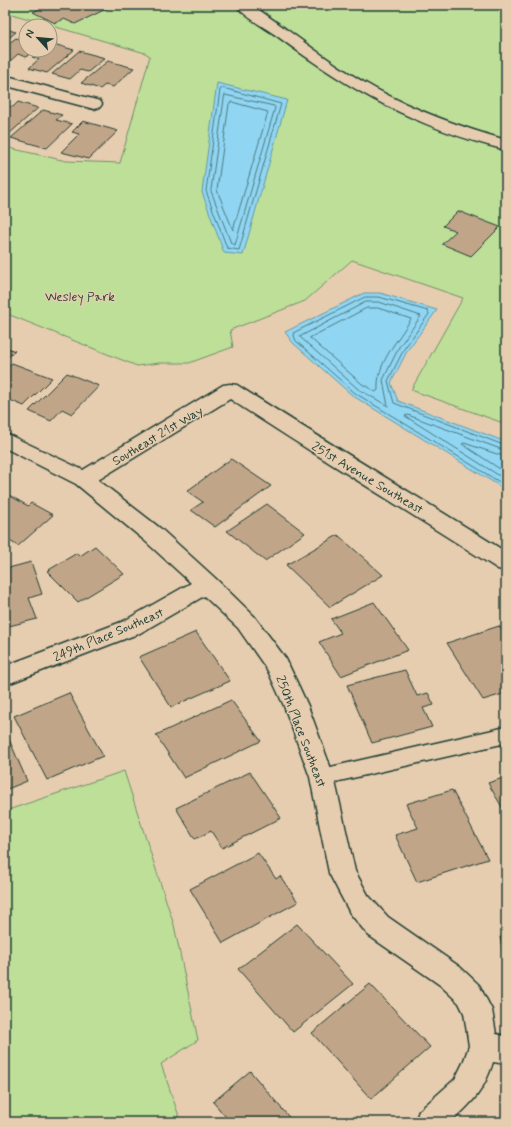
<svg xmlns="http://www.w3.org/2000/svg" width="511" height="1127" font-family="Mynerve,sans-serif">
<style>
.green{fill:#bedf98;stroke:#6e8e66}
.water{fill:#90d5f2;stroke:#6398a6}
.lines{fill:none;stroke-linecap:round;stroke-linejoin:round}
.shore{stroke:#4c7a80;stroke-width:1}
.building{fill:#c1a589;stroke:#1f3d34}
.lane-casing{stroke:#1f3d34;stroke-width:3}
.street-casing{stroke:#1f3d34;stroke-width:3}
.secondary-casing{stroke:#1f3d34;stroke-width:3}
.lane{fill:#e7cdaf;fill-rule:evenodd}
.street{fill:#e7cdaf;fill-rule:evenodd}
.secondary{fill:#e7cdaf;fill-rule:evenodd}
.labels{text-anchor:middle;stroke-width:3;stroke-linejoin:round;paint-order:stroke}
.park-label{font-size:13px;fill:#274539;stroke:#e7cdaf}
.street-label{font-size:13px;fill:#1f3d34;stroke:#e7cdaf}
</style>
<rect width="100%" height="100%" fill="#e7cdaf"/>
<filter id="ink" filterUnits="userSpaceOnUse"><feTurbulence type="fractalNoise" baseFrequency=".025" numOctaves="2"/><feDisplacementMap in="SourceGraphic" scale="8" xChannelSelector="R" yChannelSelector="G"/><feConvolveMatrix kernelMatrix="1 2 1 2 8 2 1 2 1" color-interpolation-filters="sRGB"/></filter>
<g filter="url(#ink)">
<g class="green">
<path d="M 5,5 L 506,5 L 506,424 L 411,390 L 463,298 L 352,260 L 305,301 L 230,330 L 233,347 L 189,363 L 159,363 L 137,366 L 5,313 L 5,147 L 66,161 L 120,163 L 150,56 L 145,53 L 5,12 Z"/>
<path d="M 124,771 L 174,925 L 198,1040 L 161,1064 L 181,1122 L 5,1122 L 5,811 Z"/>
</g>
<g class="water">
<path d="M 217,83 L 287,100 L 243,255 L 224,253 L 202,192 Z"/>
<path d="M 364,293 L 380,293 L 437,310 L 407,351 L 391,383 L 398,401 L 506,442 L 506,490 L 353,396 L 293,343 L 285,332 Z"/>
</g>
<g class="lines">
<g class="shore">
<path d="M 223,88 L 281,104 L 239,250 L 227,248 L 206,191 L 220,90 Z"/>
<path d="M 225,95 L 274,106 L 275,108 L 235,245 L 231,243 L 211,191 Z"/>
<path d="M 232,102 L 268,112 L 233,230 L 217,190 L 229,104 Z"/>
<path d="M 366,302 L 379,302 L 421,316 L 399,347 L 383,380 L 388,406 L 358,389 L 300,337 Z"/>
<path d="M 367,308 L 378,308 L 411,319 C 398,341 376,363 378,390 L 376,392 L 362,384 L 310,338 Z"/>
<path d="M 506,446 L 394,403 L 388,381 L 404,349 L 429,314 L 428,311 L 379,297 L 365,297 L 293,333 L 296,341 L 355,393 L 506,486"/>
<path d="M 506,451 L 408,415 L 405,416 L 506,480"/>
<path d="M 506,457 L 464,443 L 462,444 L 506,473"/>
</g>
</g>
<g class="building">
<path d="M 46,5 L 102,5 L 108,8 L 75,24 L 64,19 L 55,23 L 33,12 Z"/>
<path d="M 5,29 L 16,32 L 5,41 Z"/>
<path d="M 16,38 L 26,41 L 26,50 L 34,50 L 26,57 L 18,54 L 10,61 L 5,59 L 5,46 Z"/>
<path d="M 50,43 L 74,50 L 47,73 L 29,68 L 39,59 L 32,57 L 40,50 L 50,50 Z"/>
<path d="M 79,51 L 105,58 L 88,72 L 80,70 L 70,79 L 52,74 Z"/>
<path d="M 108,61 L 134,68 L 113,87 L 105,85 L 100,89 L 81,83 Z"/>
<path d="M 18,102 L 38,108 L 9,134 L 5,133 L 5,105 L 13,107 Z"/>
<path d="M 43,110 L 62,115 L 56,120 L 72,124 L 47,148 L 11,138 Z"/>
<path d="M 83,121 L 118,131 L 89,159 L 61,152 L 79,134 L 72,132 Z"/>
<path d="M 458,211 L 500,227 L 471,256 L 442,244 L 456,231 L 443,226 Z"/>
<path d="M 5,347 L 15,351 L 5,360 Z"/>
<path d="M 12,363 L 52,378 L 24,406 L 5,398 L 5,369 Z"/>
<path d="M 67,373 L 99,386 L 72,414 L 62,409 L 51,421 L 29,411 Z"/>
<path d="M 231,459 L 271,486 L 215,527 L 191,510 L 203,502 L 187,491 Z"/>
<path d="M 9,495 L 28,506 L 31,503 L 53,515 L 18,546 L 5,538 L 5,499 Z"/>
<path d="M 267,504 L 305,533 L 265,561 L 227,531 Z"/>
<path d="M 338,535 L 383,575 L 330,607 L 286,565 Z"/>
<path d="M 95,546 L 124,574 L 78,602 L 47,571 L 77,553 L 80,556 Z"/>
<path d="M 31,562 L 42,594 L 29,598 L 37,619 L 5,627 L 5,569 Z"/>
<path d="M 374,602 L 408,650 L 341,676 L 319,642 L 341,633 L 331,619 Z"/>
<path d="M 499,626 L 506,636 L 506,693 L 483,700 L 447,643 Z"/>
<path d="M 196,632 L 230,681 L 171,707 L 139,657 Z"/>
<path d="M 405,670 L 417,696 L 428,693 L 434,705 L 423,708 L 432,727 L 372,743 L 347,685 Z"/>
<path d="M 69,693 L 103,756 L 47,780 L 14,716 Z"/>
<path d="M 231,700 L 261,741 L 184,778 L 156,735 Z"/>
<path d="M 5,730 L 27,781 L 5,790 Z"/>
<path d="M 250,772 L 281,818 L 222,848 L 211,831 L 195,839 L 176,808 Z"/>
<path d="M 506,777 L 506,814 L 488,783 Z"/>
<path d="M 452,790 L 488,859 L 417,882 L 395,835 L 418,828 L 406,804 Z"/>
<path d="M 258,853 L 276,879 L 280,876 L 298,902 L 223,943 L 190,889 Z"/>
<path d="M 297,924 L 353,984 L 293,1032 L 238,969 Z"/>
<path d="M 500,937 L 506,937 L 506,969 Z"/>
<path d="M 370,984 L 430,1047 L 371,1099 L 312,1033 Z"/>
<path d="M 250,1071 L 293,1122 L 220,1122 L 226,1117 L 213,1102 Z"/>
</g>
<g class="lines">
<defs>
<path id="lane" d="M 506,727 L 506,743 L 322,785 L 315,783 L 312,777 L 315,771 L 322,769 Z"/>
<g id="street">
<path d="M 11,77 L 100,101 L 102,104 L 100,107 L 94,109 L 11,87 L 5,88 L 5,78 Z"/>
<path d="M 230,384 L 237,385 C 326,442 417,496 506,552 L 506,571 L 498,569 C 409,512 318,457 230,399 L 98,480 L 160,528 L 215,578 L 254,616 L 286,659 L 308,706 L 334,777 L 355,871 L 368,895 L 388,917 L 460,967 L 479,985 L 492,1010 L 496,1034 L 506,1036 L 506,1064 L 493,1062 C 484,1091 473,1102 451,1122 L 415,1122 L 419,1111 L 455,1079 L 463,1063 L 469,1046 L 464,1013 L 459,1003 L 440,985 L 368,935 L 350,913 L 329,873 L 310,777 L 284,706 L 268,671 L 238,628 L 204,596 L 140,633 L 5,685 L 5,666 L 124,621 L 191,583 L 144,540 L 76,484 L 5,448 L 5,433 L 83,470 L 223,385 Z"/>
</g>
<path id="secondary" d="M 236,5 L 252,5 C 293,33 332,65 376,89 C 417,111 461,127 506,140 L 506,150 C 415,127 351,91 277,36 C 266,28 243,16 236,5 Z"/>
</defs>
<use href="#lane" class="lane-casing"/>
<use href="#street" class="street-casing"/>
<use href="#secondary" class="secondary-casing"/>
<use href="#lane" class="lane"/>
<use href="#street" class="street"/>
<use href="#secondary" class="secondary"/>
</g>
</g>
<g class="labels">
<g class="park-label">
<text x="80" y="301">Wesley Park</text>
</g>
<g class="street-label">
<text transform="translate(157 435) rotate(-31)" y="5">Southeast 21st Way</text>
<text transform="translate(368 477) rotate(31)" y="5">251st Avenue Southeast</text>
<text transform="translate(108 634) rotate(-23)" y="5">249th Place Southeast</text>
<text transform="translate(302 731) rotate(69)" y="5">250th Place Southeast</text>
</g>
</g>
<rect width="511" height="1127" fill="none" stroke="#e7cdaf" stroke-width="20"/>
<rect x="10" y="10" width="491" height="1107" fill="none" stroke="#1f3d34" stroke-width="1.5" filter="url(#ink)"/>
<g transform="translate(38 38) rotate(297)"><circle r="19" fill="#e7cdaf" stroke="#97937e"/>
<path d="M0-3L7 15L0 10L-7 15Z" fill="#1f3d34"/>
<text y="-6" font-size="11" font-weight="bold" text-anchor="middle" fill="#1f3d34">N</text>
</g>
</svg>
